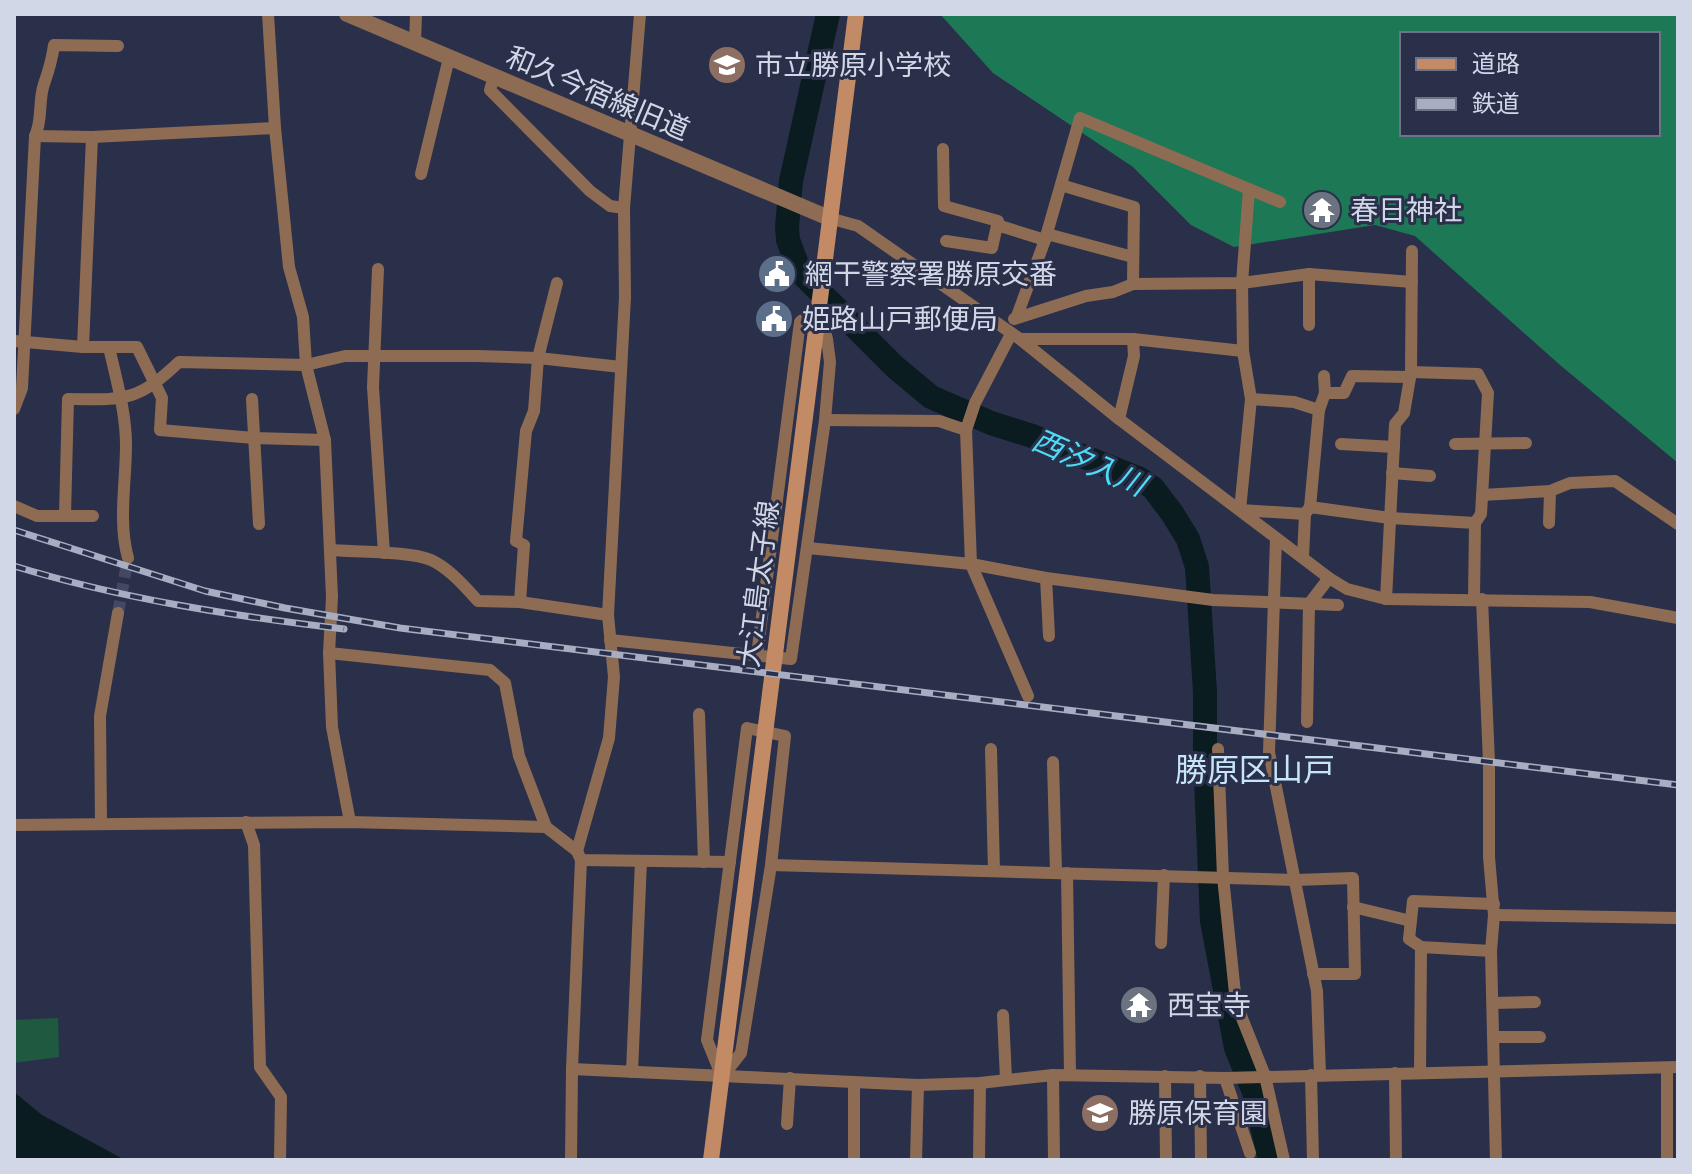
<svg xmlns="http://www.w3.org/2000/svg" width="1692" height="1174" font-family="Signika,'Noto Sans JP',sans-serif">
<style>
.green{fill:#1e5940}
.forest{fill:#1d7855;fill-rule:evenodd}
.water{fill:#0a1c20}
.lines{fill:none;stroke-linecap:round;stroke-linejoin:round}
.river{stroke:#0a1c20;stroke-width:24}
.minor-tunnel{stroke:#434962;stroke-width:12;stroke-dasharray:12 6;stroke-linecap:butt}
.minor{stroke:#8e6c54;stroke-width:12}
.tertiary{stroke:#8e6c54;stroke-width:16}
.secondary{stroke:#c28b65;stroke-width:16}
.rail-casing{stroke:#a8adc1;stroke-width:7}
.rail{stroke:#2a304a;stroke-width:4;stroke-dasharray:12;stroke-linecap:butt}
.labels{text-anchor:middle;stroke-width:6;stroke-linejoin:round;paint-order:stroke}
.poi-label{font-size:28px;fill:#d2d7e8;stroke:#2a304a;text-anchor:start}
.street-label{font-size:28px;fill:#d2d7e8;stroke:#2a304a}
.water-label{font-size:30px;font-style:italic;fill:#4ddbf6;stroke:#2a304a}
.quarter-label{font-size:32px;fill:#c8e5f8;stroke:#2a304a}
</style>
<rect width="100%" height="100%" fill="#2a304a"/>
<path class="green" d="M 58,1018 L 59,1057 L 14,1063 L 14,1020 Z"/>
<path class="forest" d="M 940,14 L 1678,14 L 1678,463 L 1560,365 L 1415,236 L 1375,225 L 1234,247 L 1191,225 L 1133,167 L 993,73 ZM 1402,34 L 1658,34 L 1658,134 L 1402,134 Z"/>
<path class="water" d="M 14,1092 L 42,1115 L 125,1160 L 14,1160 Z"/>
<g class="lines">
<path class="river" d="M 828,14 L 791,181 L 787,227 L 788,240 L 800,272 L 895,367 L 931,397 L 991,423 L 1032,436 L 1140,479 L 1153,488 L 1172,513 L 1188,539 L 1197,567 L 1205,692 L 1205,757 L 1212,921 L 1236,1048 L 1254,1092 L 1270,1160"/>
<path class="minor-tunnel" d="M 118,613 L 128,558"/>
<g class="minor">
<path d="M 268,14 L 275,128 L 289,267 L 303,317 L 306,365 L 325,440 L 332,597 L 329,653 L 332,727 L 350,822"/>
<path d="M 415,43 L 416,14"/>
<path d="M 494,77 L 490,90 L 590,191 L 610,206 L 624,208"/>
<path d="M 35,136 L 92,137 L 275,128"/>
<path d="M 943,149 L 944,206 L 998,221 L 992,248 L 946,241"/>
<path d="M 421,174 L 449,58"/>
<path d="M 1061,185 L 1134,207 L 1133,284"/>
<path d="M 1249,189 L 1242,283 L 1243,351 L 1251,399 L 1240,510 L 1305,514 L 1310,507 L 1390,518 L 1475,523 L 1481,514 L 1488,393 L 1478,374 L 1411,372"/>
<path d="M 829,218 L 858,226 L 1020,339 L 1119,419 L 1329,578 L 1347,589 L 1386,599 L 1590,602 L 1678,618"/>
<path d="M 997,225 L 1045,240"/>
<path d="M 1047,234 L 1133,257"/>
<path d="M 378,269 L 373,387 L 384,553"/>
<path d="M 1017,316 L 1045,240 L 1080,118 L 1280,202"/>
<path d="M 1014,319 L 1086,296 L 1113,292 L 1133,284 L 1242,283 L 1309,274 L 1412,282"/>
<path d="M 1309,325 L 1309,274"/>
<path d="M 1011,334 L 975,403 L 966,430 L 971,564 L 1028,696"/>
<path d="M 1020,339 L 1133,339 L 1243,351"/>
<path d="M 14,341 L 83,347 L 137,347 L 162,398 L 160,430 L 254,438 L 325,440"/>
<path d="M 83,347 L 92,137"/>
<path d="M 109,347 C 116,379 126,412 126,445 C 126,482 118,522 128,558"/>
<path d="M 1325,393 L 1344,393 L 1352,376 L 1410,377"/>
<path d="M 252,399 L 259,524"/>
<path d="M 1251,399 L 1294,402 L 1319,410"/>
<path d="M 14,409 L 22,388 L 35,136 C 43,119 38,101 44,84 C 49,70 52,60 54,45 L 118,46"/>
<path d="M 1119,419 L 1134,356 L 1133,339"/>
<path d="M 825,420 L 939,421 L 966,430"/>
<path d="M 1341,444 L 1394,447"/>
<path d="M 1455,444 L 1526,443"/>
<path d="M 1392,473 L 1430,476"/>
<path d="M 1482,495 L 1550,491 L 1570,483 L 1615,481 L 1678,524"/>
<path d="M 14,506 L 37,516 L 93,516"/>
<path d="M 1310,507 L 1319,410 L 1325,393 L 1324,376"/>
<path d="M 65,515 L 68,399 C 124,400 137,402 179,362 L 306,365 L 345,356 L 477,356 L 538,358 L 621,367"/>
<path d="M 1549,523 L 1550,491"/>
<path d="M 1276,538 L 1269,752 L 1317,991 L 1320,1075"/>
<path d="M 808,548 L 971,564 L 1046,578 L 1213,600 L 1338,605"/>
<path d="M 330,550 C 355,552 410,551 431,560 C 449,568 465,587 478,601 L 520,602 L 608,615"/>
<path d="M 1303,557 L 1305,514"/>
<path d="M 1046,578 L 1049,636"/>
<path d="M 1386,599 L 1395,424 L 1404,413 L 1411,372 L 1412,251"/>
<path d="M 1474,599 L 1475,523"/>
<path d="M 1482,599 L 1489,762 L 1489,857 L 1494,915 L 1491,951 L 1496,1160"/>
<path d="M 520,602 L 524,545 L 516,541 L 526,431 L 534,411 L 538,358 L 557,283"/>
<path d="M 610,640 L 791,659 L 825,420 L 830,362 L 827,339 L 818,308 L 800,322 L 757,655"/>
<path d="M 329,653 L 490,670 L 505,683 L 519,756 L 546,827"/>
<path d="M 699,714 L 704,862"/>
<path d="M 1307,722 L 1309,604 L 1329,578"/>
<path d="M 747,728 L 785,736 L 771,865 L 741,1053 L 722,1077 L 707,1040 Z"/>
<path d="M 991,749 L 994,871"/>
<path d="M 1218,749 L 1223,877 L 1236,1003 L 1265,1076 L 1284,1160"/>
<path d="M 1053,762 L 1056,872"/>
<path d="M 246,822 L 254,845 L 260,1067 L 281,1097 L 280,1160"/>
<path d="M 101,823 L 100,716 L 118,613"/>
<path d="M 14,825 L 350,822 L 546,827 L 577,851 L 581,860 L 730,862"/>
<path d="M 577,851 L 609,738 L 614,677 L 608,615 L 625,297 L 624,208 L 640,14"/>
<path d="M 771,865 L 1296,880 L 1353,878 L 1355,974 L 1313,974"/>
<path d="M 1067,873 L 1070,1075"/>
<path d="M 1353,907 L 1411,921"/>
<path d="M 1494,915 L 1678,918"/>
<path d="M 1161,943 L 1164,875"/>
<path d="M 1491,951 L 1421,947 L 1409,939 L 1413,901 L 1494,904"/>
<path d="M 1493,1003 L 1535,1002"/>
<path d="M 1003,1015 L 1006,1079"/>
<path d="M 1494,1037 L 1540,1037"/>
<path d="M 1667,1068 L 1667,1160"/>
<path d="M 572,1069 L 918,1085 L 980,1083 L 1053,1075 L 1225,1078 L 1678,1067"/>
<path d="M 632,1072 L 641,861"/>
<path d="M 1395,1073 L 1396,1160"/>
<path d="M 1420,1073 L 1421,947"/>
<path d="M 1053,1075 L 1054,1160"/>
<path d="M 1311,1075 L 1313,1160"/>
<path d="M 1165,1076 L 1166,1160"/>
<path d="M 1200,1076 L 1201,1160"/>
<path d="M 1225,1078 L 1250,1153"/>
<path d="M 787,1124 L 790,1078"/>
<path d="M 571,1160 L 572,1069 L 581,860"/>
<path d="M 854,1160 L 854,1082"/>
<path d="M 916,1160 L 918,1085"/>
<path d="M 979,1160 L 980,1083"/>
</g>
<path class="tertiary" d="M 347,14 L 829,218"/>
<path class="secondary" d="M 711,1160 L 856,14"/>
<defs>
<g id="rail">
<path d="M 14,530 L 205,591 L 285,608 L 400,628 L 1678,785"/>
<path d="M 14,566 C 122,599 233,616 344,629"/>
</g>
</defs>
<use href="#rail" class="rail-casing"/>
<use href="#rail" class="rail"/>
</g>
<defs>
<symbol id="school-disc" viewBox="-11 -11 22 22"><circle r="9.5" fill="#8d6e63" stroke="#2a304a"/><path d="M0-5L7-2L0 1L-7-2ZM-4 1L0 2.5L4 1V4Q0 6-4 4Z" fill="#fff"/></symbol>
<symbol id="temple-disc" viewBox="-11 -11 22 22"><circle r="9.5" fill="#6b7280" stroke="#2a304a"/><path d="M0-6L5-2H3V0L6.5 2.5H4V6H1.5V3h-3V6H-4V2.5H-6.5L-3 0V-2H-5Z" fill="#fff"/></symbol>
<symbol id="civic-disc" viewBox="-11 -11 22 22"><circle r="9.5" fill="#5c6f8a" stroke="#2a304a"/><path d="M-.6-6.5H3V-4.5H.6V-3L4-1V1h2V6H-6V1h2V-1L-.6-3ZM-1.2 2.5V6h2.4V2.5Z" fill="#fff"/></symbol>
</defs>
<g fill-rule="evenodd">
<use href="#school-disc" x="705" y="43" width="44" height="44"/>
<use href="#temple-disc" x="1300" y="188" width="44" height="44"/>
<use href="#civic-disc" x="755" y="252" width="44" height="44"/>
<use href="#civic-disc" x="752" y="297" width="44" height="44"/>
<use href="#temple-disc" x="1117" y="983" width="44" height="44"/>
<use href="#school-disc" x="1078" y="1091" width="44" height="44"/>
</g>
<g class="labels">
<g class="poi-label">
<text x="755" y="75">市立勝原小学校</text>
<text x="1350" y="220">春日神社</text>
<text x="805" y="284">網干警察署勝原交番</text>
<text x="802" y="329">姫路山戸郵便局</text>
<text x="1167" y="1015">西宝寺</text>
<text x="1128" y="1123">勝原保育園</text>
</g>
<g class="street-label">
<text transform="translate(598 93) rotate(23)" y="10">和久今宿線旧道</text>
<text transform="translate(758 584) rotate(-83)" y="10">大江島太子線</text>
</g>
<g class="water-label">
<text transform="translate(1089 463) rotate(24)" y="10">西汐入川</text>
</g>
<g class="quarter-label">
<text x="1255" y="781">勝原区山戸</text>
</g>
</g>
<rect width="1692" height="1174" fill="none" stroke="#d2d7e8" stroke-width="32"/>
<rect x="1400" y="32" width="260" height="104" fill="#2a304a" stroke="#6d7389" stroke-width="2"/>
<rect x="1416" y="58" width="40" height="12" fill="#c28b65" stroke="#6d7389" stroke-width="2"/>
<text x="1472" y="72" font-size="24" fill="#d2d7e8">道路</text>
<rect x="1416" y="98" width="40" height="12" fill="#a8adc1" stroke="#6d7389" stroke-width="2"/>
<text x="1472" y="112" font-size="24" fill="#d2d7e8">鉄道</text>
</svg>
